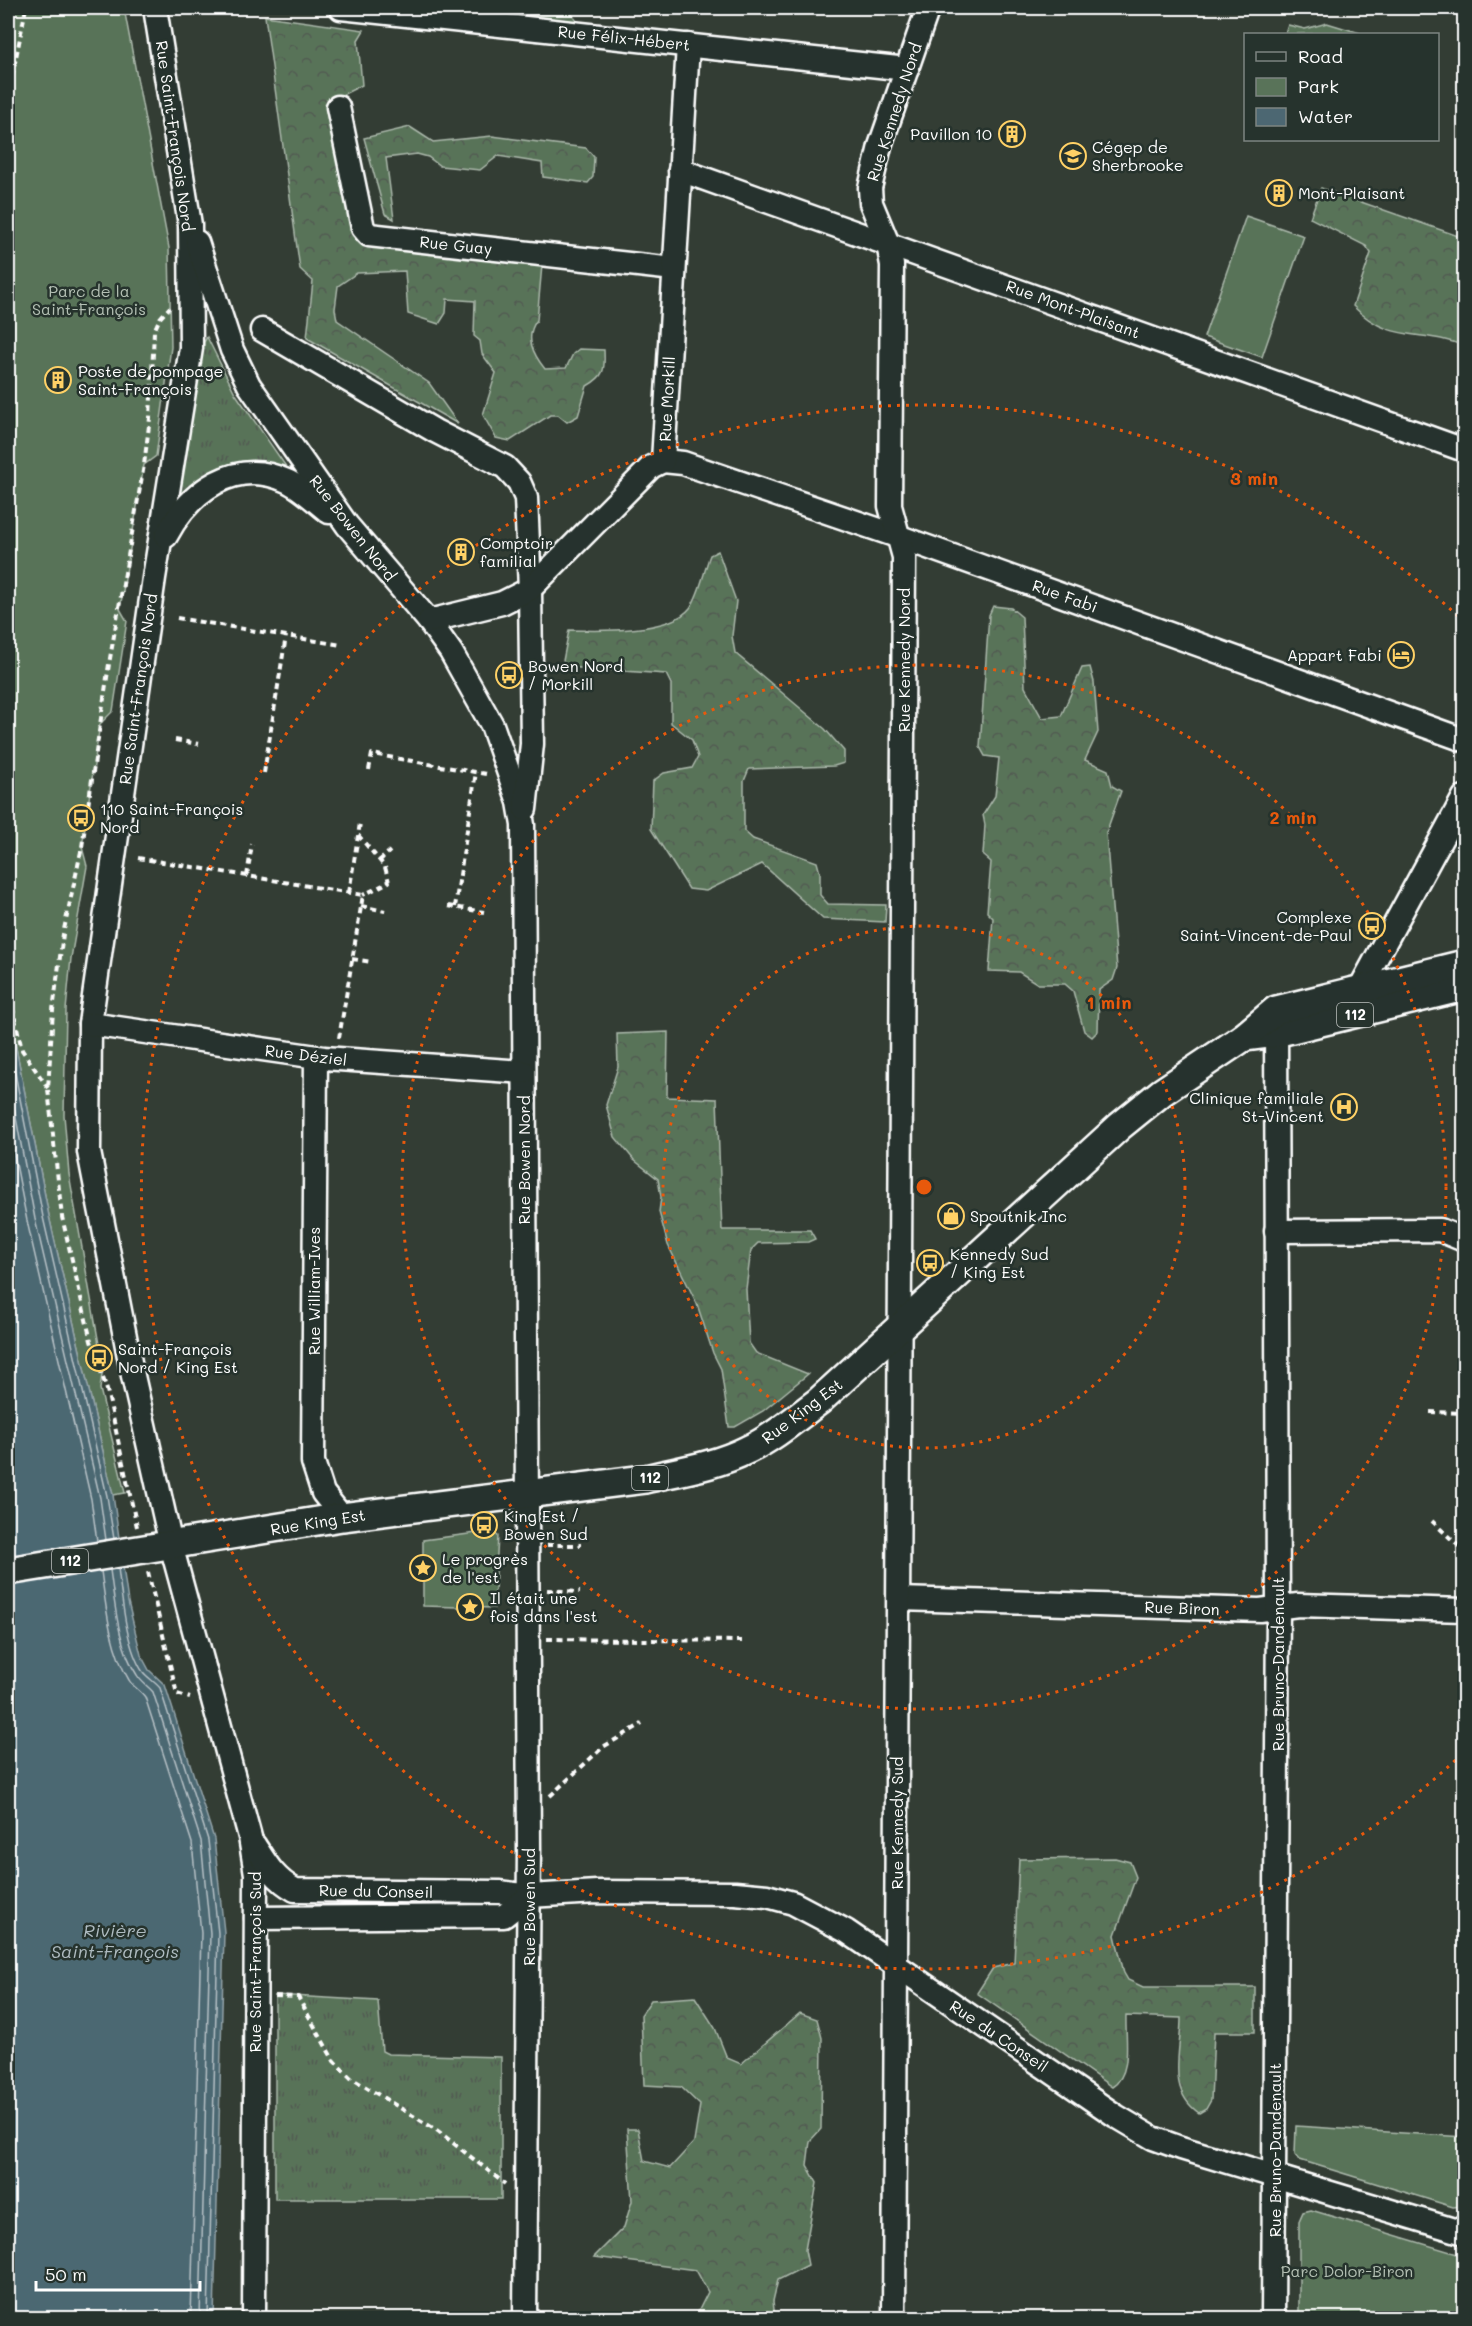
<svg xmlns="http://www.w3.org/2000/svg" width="1472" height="2326" font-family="Mali,sans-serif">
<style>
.grass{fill:url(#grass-tufts);stroke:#acb9ac;stroke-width:1.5}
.forest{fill:url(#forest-crowns);stroke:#acb9ac;stroke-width:1.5}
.green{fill:#597359;stroke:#acb9ac;stroke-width:1.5}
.water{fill:#4c6772;stroke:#94a4aa;stroke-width:1.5}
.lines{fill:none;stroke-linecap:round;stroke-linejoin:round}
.shore{stroke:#b7c2c7;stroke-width:1.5}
.minor-casing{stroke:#fff;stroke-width:27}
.major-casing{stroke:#fff;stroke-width:32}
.path{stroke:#fff;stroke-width:4;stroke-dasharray:6 4.5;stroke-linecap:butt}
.minor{stroke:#26332d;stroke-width:22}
.major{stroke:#26332d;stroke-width:27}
.ring{fill:none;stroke:#e8590c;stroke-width:3;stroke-dasharray:3 6}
.labels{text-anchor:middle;stroke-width:5;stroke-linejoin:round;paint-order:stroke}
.shield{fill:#26332d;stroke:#bec2c0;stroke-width:1.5}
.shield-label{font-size:15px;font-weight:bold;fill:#fff}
.street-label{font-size:16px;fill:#fff;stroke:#26332d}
.poi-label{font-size:16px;fill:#fff;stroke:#26332d;text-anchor:start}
.park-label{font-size:16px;fill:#b4c0b4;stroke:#26332d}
.water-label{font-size:18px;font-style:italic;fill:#aebbc0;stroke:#26332d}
.centre{fill:#e8590c;stroke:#26332d;stroke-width:3}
.ring-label{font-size:18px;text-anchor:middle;font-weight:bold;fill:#e8590c;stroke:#26332d;stroke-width:5;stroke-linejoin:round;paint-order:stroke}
</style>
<defs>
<pattern id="grass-tufts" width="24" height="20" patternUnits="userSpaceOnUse" patternTransform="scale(1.5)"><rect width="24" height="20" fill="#597359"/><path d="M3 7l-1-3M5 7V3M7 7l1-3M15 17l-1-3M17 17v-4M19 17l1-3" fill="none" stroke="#515a51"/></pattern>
<pattern id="forest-crowns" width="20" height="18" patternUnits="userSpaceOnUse" patternTransform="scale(1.5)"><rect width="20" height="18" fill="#597359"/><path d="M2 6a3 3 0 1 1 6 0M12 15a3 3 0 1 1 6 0" fill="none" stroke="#515a51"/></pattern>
</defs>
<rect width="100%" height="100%" fill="#333d34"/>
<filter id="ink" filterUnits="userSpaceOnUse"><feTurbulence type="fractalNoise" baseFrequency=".0167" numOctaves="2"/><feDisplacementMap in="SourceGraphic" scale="12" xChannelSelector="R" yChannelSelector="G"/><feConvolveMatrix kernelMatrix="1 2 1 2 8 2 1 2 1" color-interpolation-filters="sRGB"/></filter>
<g filter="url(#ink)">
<g class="grass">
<path d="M 207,337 L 235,393 L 287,468 C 240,455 213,462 179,498 L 204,342 Z"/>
<path d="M 275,1995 L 378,2001 L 382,2051 L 388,2054 L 501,2057 L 501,2199 L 275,2199 Z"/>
</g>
<g class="forest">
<path d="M 437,8 L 568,8 L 576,20 L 574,24 Z"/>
<path d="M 265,16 L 364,30 L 358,40 L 362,85 L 328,102 L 356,241 L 367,246 L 542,265 L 537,320 C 524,337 533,354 545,369 L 566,368 L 573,354 L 579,349 L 604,350 C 605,369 605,376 587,386 L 578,416 L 567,422 L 558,415 L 550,415 L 510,441 L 496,438 L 483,415 L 496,373 L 482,354 L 480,341 L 474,336 L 475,301 L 447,299 L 446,313 L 439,324 L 408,314 L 405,271 L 357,273 L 338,286 L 335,309 L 337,320 L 429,383 L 458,424 L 307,338 L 313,281 L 300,269 Z"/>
<path d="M 410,127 L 433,142 L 492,136 L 586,148 L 594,157 L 593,177 L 588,183 L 543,177 L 542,163 L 498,156 L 480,170 L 440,166 L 428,157 L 417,154 L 386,158 L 394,219 L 385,214 L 364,138 Z"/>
<path d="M 1321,188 L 1464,238 L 1464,346 C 1422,328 1391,345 1353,306 L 1371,253 L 1366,246 L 1310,218 Z"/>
<path d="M 718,551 L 736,601 L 732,636 L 735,653 L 825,729 L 844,751 L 844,763 L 834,766 L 749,769 L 744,781 L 744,831 L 753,839 L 817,862 L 820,873 L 820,895 L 828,904 L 886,905 L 885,922 L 823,919 L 762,864 L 706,891 L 689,889 L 651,829 L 653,781 L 664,773 L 692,768 L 698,757 L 692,740 L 671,723 L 671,684 L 666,674 L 566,667 L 563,661 L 569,630 C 599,631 671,633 690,608 C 700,594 704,571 710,555 Z"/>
<path d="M 993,606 L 1011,608 L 1022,617 L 1025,687 L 1042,718 L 1061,716 L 1082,668 L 1090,667 L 1094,682 L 1098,732 L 1085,760 L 1108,770 L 1112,786 L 1121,791 L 1106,833 L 1117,968 L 1113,980 L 1099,990 L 1098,1031 L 1092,1037 L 1084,1031 L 1073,991 L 1065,984 L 1038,984 L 1019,972 L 989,971 L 993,918 L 987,912 L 991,862 L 983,855 L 985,825 L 983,815 L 995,796 L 999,758 L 985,756 L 980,747 L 989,615 Z"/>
<path d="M 668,1032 L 667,1097 L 717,1099 L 722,1230 L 810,1230 L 815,1239 L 808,1242 L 758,1243 L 751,1250 L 746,1289 L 749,1343 L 756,1353 L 808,1374 L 763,1411 L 735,1427 L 729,1427 L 721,1369 L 713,1353 L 697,1304 L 668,1245 L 659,1212 L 661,1197 L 658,1179 L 634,1160 L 615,1137 L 606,1105 L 618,1067 L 617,1034 Z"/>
<path d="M 1115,1858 L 1130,1862 L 1136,1877 L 1115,1935 L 1124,1973 L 1128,1980 L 1143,1987 L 1255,1987 L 1255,2032 L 1214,2032 L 1211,2100 L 1206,2109 L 1199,2113 C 1166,2090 1181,2053 1181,2018 L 1126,2016 C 1125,2038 1133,2074 1112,2087 L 977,1993 L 993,1968 L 1014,1963 L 1019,1859 Z"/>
<path d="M 695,1997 L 715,2028 L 727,2058 L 741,2064 L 800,2013 L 817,2019 L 822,2038 L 821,2129 L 810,2141 L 807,2165 L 817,2183 L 805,2250 L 808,2265 L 778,2280 L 773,2301 L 775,2318 L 695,2318 L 708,2292 L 696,2270 L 594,2257 L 624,2227 L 632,2201 L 627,2129 L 638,2129 L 644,2161 L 670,2168 L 694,2142 L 700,2105 L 681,2087 L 644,2085 L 641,2015 L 651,2000 Z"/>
</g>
<g class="green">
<path d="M 11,8 L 124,8 L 169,248 L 171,347 L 156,456 L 144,465 L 120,609 L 127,621 L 113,711 L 100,724 L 82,847 L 87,866 L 71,958 L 66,1010 L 64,1115 L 69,1174 L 103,1367 L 100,1389 L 125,1493 L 113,1495 L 49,1216 L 8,1007 L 8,25 Z"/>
<path d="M 1327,23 L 1360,33 L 1285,34 L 1288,25 L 1305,29 Z"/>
<path d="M 1246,216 L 1304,236 L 1262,357 L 1204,337 Z"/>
<path d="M 492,1531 L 498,1536 L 494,1608 L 423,1606 L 423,1540 Z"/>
<path d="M 1296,2126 L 1464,2137 L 1464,2206 L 1453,2207 L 1300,2160 L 1295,2154 Z"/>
<path d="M 1311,2210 L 1464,2256 L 1464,2318 L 1299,2318 L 1299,2221 L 1303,2212 Z"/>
</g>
<path class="water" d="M 8,1007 L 49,1216 L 113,1495 L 128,1602 L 141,1655 L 149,1670 L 165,1685 L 214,1839 L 224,1932 L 214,2318 L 8,2318 Z"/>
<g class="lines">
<g class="shore">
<path d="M 8,1037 L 43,1217 L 107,1496 L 114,1539"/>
<path d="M 8,1075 L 35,1219 L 100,1498 L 106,1540"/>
<path d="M 8,1122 L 27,1221 L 91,1499 L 97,1541"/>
<path d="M 118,1568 C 122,1598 126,1648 143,1672 C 148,1678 155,1682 160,1688 L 208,1840 L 218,1933 L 208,2318"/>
<path d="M 110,1570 C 115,1604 118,1646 137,1675 C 141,1682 148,1686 153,1692 L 201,1841 L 210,1933 L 200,2318"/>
<path d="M 101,1571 C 106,1607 110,1649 129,1680 C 133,1687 140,1690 145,1697 L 192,1843 L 201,1933 L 191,2318"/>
</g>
<defs>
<g id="minor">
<path d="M 155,8 L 190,225 L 191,348 L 154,578 L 90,1024 L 89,1152 L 131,1367 L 171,1545 L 250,1837 L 256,1874 L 254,2318"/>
<path d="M 341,8 L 907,69"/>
<path d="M 338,107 L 363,228 L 369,235 L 674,269"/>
<path d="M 680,170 L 1464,450"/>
<path d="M 197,242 L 232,350 L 249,385 L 347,525 L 429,621 L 451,652 L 492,725 L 519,802 L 523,825 L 529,1848 L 525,2318"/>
<path d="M 262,330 L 435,431 L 505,467 L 519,482 L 526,498 L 530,589 L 532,744 L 525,809"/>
<path d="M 663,461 L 683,463 L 897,536 L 1464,740"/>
<path d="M 166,536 C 190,491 235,457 287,481 C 302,488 316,502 329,512"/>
<path d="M 429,621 L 502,603 L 530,589 L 651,467 L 663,461 L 688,45"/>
<path d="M 1359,990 L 1464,797"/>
<path d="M 90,1024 L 324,1058 L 524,1072"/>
<path d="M 316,1057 L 313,1462 L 323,1493 L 342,1517"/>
<path d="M 1276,1231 L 1440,1230 L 1464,1240"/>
<path d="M 899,1599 L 1260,1610 L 1298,1605 L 1464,1610"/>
<path d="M 255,1846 C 267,1865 275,1879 295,1890 L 500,1892 L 529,1896 L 597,1892 L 735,1893 L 767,1896 L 793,1903 L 846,1931 L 1116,2116 L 1153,2138 L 1181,2148 L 1464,2233"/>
<path d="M 256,1918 L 504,1916 L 529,1896"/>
<path d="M 894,2318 L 904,557 L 890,506 L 892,265 L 888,244 L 871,203 L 870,188 L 880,146 L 928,8"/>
<path d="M 1273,2318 L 1278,1607 L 1276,1018"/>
</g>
<g id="major">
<path d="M 1244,1037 L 1276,1033 L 1464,987"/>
<path d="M 8,1571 L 342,1517 L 645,1479 C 679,1471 715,1466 747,1450 C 773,1438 796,1418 819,1401 L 1120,1126 L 1162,1092 L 1244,1037 L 1276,1010 L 1464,964"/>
</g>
</defs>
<use href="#minor" class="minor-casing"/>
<use href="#major" class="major-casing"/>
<g class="path">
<path d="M 8,97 L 26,8"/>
<path d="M 177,618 L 341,645"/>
<path d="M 175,740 L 199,744"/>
<path d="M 369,770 L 372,754 L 486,774"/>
<path d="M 264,773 L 286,636"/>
<path d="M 358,835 L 385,867 L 389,882 L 363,895"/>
<path d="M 138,858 L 363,895 L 339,1038"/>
<path d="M 379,861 L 390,851"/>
<path d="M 247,876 L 252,844"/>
<path d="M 349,893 L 360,823"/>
<path d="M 361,906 L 385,911"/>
<path d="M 448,906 L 484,912"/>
<path d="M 455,907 L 476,772"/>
<path d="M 352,959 L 372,962"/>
<path d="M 8,987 L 22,1050 L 48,1088"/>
<path d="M 1430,1412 L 1464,1413"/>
<path d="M 1432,1521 L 1464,1551"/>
<path d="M 137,1527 L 107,1390 L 91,1341 L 62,1217 L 48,1089 L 53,1010 L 63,934 L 82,847 L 109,664 L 144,465 L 150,418 L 154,331 L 160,318 L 170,307"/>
<path d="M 547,1545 L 581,1545"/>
<path d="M 148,1572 L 177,1694 L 190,1698"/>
<path d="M 547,1590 L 580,1592"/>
<path d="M 547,1639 L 742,1641"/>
<path d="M 550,1796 L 603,1747 L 642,1724"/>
<path d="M 275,1996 L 298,1997 L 334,2061 L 351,2078 L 438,2131 L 505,2184"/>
</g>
<use href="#minor" class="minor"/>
<use href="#major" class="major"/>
</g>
</g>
<g class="ring">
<circle cx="924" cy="1187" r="261"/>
<circle cx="924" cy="1187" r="522"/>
<path d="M1462 1754A782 782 0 1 1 1462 620"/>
</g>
<defs>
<symbol id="building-ring" viewBox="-11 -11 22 22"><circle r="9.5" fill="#26332d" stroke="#ffd166" stroke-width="1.5"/><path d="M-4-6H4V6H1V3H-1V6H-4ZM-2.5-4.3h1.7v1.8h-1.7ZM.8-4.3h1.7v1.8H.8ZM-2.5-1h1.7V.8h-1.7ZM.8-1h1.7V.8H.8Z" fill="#ffd166"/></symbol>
<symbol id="university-ring" viewBox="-11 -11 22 22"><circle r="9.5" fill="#26332d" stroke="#ffd166" stroke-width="1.5"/><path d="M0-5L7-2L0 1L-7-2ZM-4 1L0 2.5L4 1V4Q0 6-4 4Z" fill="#ffd166"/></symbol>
<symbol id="hotel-ring" viewBox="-11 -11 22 22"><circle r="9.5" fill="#26332d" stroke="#ffd166" stroke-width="1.5"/><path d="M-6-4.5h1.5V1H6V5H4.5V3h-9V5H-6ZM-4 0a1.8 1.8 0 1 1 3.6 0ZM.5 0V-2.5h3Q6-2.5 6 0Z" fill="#ffd166"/></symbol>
<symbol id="bus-ring" viewBox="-11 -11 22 22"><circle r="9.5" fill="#26332d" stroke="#ffd166" stroke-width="1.5"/><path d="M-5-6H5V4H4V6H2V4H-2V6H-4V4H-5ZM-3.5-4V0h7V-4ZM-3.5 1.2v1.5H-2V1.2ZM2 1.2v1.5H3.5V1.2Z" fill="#ffd166"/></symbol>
<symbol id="hospital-ring" viewBox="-11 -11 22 22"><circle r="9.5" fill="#26332d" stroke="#ffd166" stroke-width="1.5"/><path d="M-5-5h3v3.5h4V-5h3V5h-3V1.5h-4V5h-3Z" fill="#ffd166"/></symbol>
<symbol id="shop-ring" viewBox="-11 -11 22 22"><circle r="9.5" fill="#26332d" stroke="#ffd166" stroke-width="1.5"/><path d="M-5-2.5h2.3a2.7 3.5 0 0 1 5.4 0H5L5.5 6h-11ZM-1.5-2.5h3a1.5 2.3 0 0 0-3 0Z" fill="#ffd166"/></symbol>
<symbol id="sight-ring" viewBox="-11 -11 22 22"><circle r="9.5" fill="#26332d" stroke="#ffd166" stroke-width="1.5"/><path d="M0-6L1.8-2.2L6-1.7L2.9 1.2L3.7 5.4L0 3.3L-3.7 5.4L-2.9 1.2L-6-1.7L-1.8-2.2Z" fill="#ffd166"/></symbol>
</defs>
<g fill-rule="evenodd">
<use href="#building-ring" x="997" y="119" width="30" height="30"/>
<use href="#university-ring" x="1058" y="141" width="30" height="30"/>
<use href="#building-ring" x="1264" y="178" width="30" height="30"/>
<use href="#building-ring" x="43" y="365" width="30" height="30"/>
<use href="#building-ring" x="446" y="537" width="30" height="30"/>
<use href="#hotel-ring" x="1386" y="640" width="30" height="30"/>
<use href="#bus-ring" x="494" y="660" width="30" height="30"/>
<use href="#bus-ring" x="66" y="803" width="30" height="30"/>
<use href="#bus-ring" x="1357" y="911" width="30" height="30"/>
<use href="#hospital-ring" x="1329" y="1092" width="30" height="30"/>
<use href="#shop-ring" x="936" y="1201" width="30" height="30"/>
<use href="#bus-ring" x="915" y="1248" width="30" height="30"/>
<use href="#bus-ring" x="84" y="1343" width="30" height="30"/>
<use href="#bus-ring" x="469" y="1510" width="30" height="30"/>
<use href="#sight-ring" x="408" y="1553" width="30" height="30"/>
<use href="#sight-ring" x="455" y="1592" width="30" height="30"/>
</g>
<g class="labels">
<g class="shield">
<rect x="1337" y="1003" width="36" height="24" rx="4.5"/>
<rect x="632" y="1466" width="36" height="24" rx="4.5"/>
<rect x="52" y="1549" width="36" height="24" rx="4.5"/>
</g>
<g class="shield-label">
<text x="1355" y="1020">112</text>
<text x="650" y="1483">112</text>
<text x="70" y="1566">112</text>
</g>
<g class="street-label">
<text transform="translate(624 38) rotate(6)" y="6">Rue Félix-Hébert</text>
<text transform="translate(894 112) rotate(-72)" y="6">Rue Kennedy Nord</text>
<text transform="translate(175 136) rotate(82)" y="6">Rue Saint-François Nord</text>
<text transform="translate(456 245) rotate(6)" y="6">Rue Guay</text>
<text transform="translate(1073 309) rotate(20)" y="6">Rue Mont-Plaisant</text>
<text transform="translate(667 399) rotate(-87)" y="6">Rue Morkill</text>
<text transform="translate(353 528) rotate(52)" y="6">Rue Bowen Nord</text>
<text transform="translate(1065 596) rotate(20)" y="6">Rue Fabi</text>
<text transform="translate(904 660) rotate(-90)" y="6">Rue Kennedy Nord</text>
<text transform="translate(138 689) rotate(-82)" y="6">Rue Saint-François Nord</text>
<text transform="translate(306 1055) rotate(7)" y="6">Rue Déziel</text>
<text transform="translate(524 1160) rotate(-90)" y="6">Rue Bowen Nord</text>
<text transform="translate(314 1291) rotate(-90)" y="6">Rue William-Ives</text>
<text transform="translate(802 1411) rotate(-37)" y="6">Rue King Est</text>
<text transform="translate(318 1522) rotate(-9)" y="6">Rue King Est</text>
<text transform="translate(1182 1608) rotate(2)" y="6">Rue Biron</text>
<text transform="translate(1278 1664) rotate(-90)" y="6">Rue Bruno-Dandenault</text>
<text transform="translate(897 1823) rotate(-90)" y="6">Rue Kennedy Sud</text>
<text transform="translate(376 1891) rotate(1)" y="6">Rue du Conseil</text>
<text transform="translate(529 1907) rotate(-90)" y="6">Rue Bowen Sud</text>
<text transform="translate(255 1962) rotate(-90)" y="6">Rue Saint-François Sud</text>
<text transform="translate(999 2036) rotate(34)" y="6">Rue du Conseil</text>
<text transform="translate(1275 2150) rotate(-90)" y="6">Rue Bruno-Dandenault</text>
</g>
<g class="poi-label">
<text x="992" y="140" text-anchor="end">Pavillon 10</text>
<text x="1092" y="153">Cégep de<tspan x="1092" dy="18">Sherbrooke</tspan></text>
<text x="1298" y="199">Mont-Plaisant</text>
<text x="78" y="377">Poste de pompage<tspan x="78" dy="18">Saint-François</tspan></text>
<text x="480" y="549">Comptoir<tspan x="480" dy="18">familial</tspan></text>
<text x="1382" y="661" text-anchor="end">Appart Fabi</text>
<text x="528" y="672">Bowen Nord<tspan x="528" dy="18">/ Morkill</tspan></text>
<text x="100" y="815">110 Saint-François<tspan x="100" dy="18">Nord</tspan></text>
<text x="1352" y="923" text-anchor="end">Complexe<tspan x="1352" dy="18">Saint-Vincent-de-Paul</tspan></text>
<text x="1324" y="1104" text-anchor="end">Clinique familiale<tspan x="1324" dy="18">St-Vincent</tspan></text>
<text x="970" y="1222">Spoutnik Inc</text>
<text x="950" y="1260">Kennedy Sud<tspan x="950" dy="18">/ King Est</tspan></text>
<text x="118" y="1355">Saint-François<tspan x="118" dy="18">Nord / King Est</tspan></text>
<text x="504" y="1522">King Est /<tspan x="504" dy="18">Bowen Sud</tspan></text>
<text x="442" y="1565">Le progrès<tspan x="442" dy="18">de l'est</tspan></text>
<text x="490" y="1604">Il était une<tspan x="490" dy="18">fois dans l'est</tspan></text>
</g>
<g class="park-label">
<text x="89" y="297">Parc de la<tspan x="89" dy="18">Saint-François</tspan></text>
<text x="1347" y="2277">Parc Dolor-Biron</text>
</g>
<g class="water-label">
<text x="115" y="1937">Rivière<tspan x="115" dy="21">Saint-François</tspan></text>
</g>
</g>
<circle cx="924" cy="1187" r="9" class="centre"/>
<g class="ring-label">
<text x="1254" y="485">3 min</text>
<text x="1293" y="824">2 min</text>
<text x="1109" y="1009">1 min</text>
</g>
<rect width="1472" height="2326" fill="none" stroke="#26332d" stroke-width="30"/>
<rect x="15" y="15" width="1442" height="2296" fill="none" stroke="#fff" stroke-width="2" filter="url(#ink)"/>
<rect x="1244" y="33" width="195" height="108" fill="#26332d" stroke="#7d8581" stroke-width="1.5"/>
<rect x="1256" y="52" width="30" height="9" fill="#26332d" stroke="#7d8581" stroke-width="1.5"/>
<text x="1298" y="63" font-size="18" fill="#ffffff">Road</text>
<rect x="1256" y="78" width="30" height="18" fill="#597359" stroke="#7d8581" stroke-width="1.5"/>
<text x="1298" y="93" font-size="18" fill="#ffffff">Park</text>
<rect x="1256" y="108" width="30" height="18" fill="#4c6772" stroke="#7d8581" stroke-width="1.5"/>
<text x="1298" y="123" font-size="18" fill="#ffffff">Water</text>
<path d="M36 2281v9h164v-9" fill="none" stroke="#ffffff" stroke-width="3"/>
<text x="45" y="2281" font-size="18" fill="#ffffff" stroke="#26332d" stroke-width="4.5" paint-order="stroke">50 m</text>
</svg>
